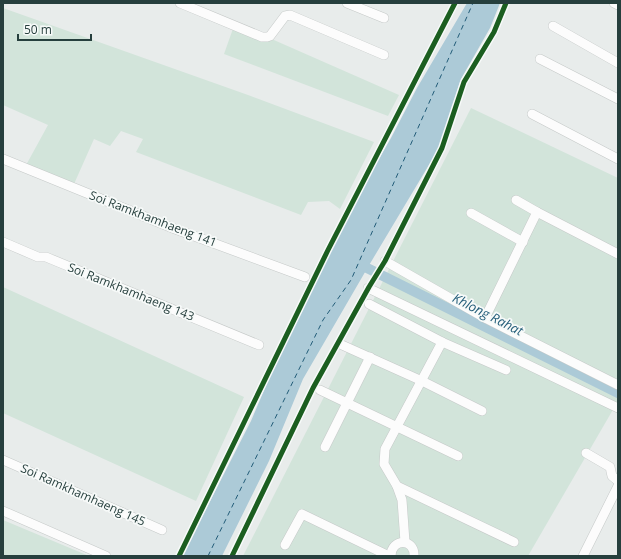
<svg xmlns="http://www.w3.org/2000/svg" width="621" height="559" font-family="'Open Sans',sans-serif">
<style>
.green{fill:#d2e4da}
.water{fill:#accad7}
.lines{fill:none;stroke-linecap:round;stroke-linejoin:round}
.canal{stroke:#accad7;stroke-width:10}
.ferry{stroke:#225c78;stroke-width:1;stroke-dasharray:5 4;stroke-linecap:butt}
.street-casing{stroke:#c5c9c8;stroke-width:10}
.street{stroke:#fcfcfc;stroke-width:9}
.cycleway-casing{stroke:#f7faf9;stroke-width:8}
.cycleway{stroke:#1b5e20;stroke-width:5}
.labels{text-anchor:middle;stroke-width:3.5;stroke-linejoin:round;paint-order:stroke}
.street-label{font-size:12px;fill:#263f3d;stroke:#f7faf9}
.water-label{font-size:13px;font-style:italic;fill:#225c78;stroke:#f7faf9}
</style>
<rect width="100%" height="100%" fill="#e8eceb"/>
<g class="green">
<path d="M 3,8 L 248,95 L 374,142 L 340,209 L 329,201 L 308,202 L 301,215 L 136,152 L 143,139 L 121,131 L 110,146 L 94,139 L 74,184 L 25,167 L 48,125 L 3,105 Z"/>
<path d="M 235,23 L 399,95 L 388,116 L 224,54 Z"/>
<path d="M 471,108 L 618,178 L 618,401 L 528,556 L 243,556 Z"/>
<path d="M 3,287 L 244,397 L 196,501 L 3,413 Z"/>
<path d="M 3,520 L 89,556 L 3,556 Z"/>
</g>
<path class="water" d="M 467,3 L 500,3 L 490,28 L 461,79 L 439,148 L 368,267 L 303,379 L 269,461 L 222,556 L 182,556 L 251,421 L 279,355 L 351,207 L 391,138 L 417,88 Z"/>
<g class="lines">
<path class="canal" d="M 355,262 L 618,393"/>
<path class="ferry" d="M 208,556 L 323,320 L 351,280 L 473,3"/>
<defs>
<g id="street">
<path d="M 180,3 L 262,37 L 267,37 L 270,36 L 285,16 L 290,15 L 384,55"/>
<path d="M 347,3 L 384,18"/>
<path d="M 614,3 L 618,5"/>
<path d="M 553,26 L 618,63"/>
<path d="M 540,59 L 618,99"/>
<path d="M 532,114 L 618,159"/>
<path d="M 3,159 L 175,229 L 305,277"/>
<path d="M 516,200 L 537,212"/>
<path d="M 471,213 L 523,242"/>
<path d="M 3,242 L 38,257 L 46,257 L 259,345"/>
<path d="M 385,261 L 485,318 L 618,385"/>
<path d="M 368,288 L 618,408"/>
<path d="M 369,304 L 442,342 L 506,370"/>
<path d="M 485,318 L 537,212 L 618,254"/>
<path d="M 342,345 L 422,381 L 482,411"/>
<path d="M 320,390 L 458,456"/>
<path d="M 325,447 L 370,357"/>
<path d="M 586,453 L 610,467 L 612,476 L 618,481"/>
<path d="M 3,460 L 162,530"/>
<path d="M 397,486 L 514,542"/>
<path d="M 3,511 L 106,556"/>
<path d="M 405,542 L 402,500 L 397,486 L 384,464 L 385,449 L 442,342"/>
<path d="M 285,545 L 302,514 L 389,556"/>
<path d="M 391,556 C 391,538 415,538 414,556"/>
<path d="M 583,556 L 618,486"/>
</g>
</defs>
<use href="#street" class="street-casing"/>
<use href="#street" class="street"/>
<defs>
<g id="cycleway">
<path d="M 179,556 L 328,250 L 455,3"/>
<path d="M 232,556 L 313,388 L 369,287 L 385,261 L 442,148 L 464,82 L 494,32 L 506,3"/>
</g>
</defs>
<use href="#cycleway" class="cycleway-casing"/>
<use href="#cycleway" class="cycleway"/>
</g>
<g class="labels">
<g class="street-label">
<text transform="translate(153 219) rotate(21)" y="4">Soi Ramkhamhaeng 141</text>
<text transform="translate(131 292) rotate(22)" y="4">Soi Ramkhamhaeng 143</text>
<text transform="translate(83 495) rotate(24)" y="4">Soi Ramkhamhaeng 145</text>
</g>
<g class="water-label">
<text transform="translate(488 314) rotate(27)" y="5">Khlong Rahat</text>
</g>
</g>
<rect width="621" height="559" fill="none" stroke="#263f3d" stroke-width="8"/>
<path d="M18 34v6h73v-6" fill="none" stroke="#263f3d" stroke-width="2"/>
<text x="24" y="34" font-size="12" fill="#263f3d" stroke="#f7faf9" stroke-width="3" paint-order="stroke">50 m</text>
</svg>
